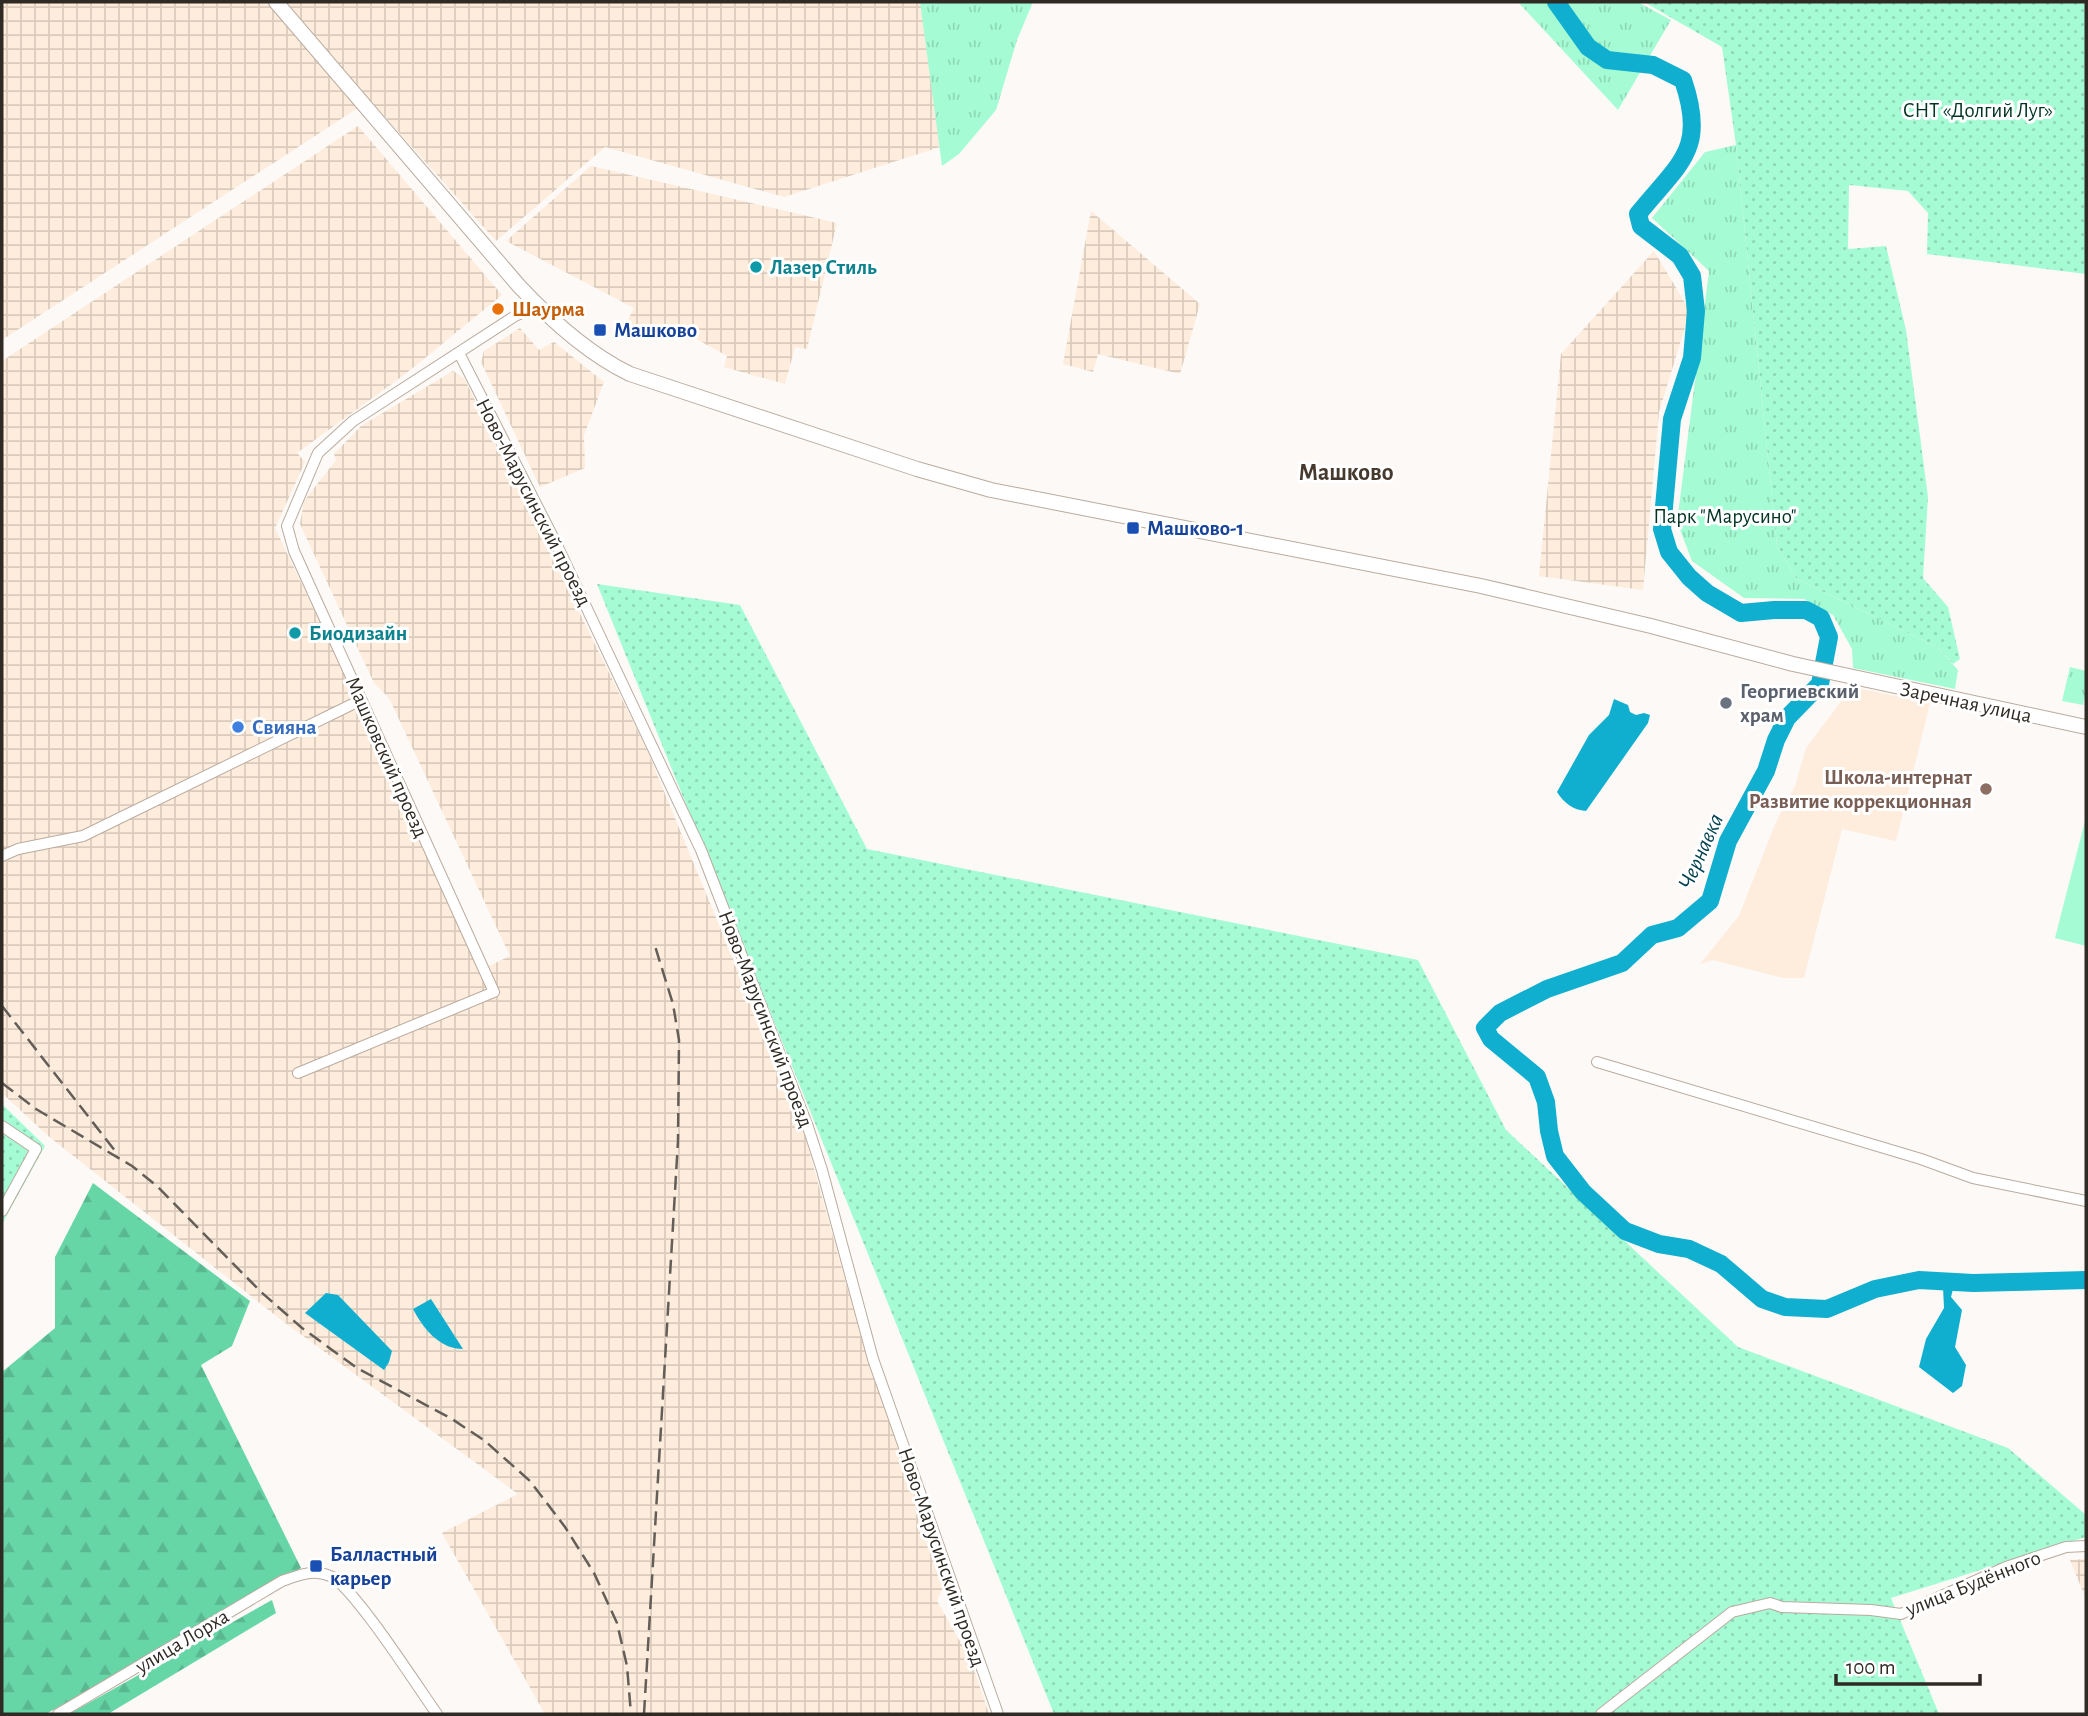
<svg xmlns="http://www.w3.org/2000/svg" width="2088" height="1716" font-family="'Alegreya Sans',sans-serif">
<style>
.built{fill:#feecdc}
.industrial{fill:url(#industrial-grid)}
.grass{fill:url(#grass-tufts)}
.forest{fill:url(#forest-firs)}
.garden{fill:url(#garden-dots)}
.pitch{fill:#a5fcd4}
.water{fill:#10aecf}
.lines{fill:none;stroke-linecap:round;stroke-linejoin:round}
.river{stroke:#10aecf;stroke-width:18}
.minor-casing{stroke:#baab9e;stroke-width:12}
.tertiary-casing{stroke:#baab9e;stroke-width:16}
.minor{stroke:#fff;stroke-width:10}
.tertiary{stroke:#fff;stroke-width:14}
.rail{stroke:#635e58;stroke-width:2.5;stroke-dasharray:14 7;stroke-linecap:butt}
.culture-dot{fill:#0f9aa8;stroke:#fff;stroke-width:2.5}
.food-dot{fill:#e8710a;stroke:#fff;stroke-width:2.5}
.transit-dot{fill:#1a4fb4;stroke:#fff;stroke-width:2.5}
.worship-dot{fill:#6b7280;stroke:#fff;stroke-width:2.5}
.shop-dot{fill:#3f7fe0;stroke:#fff;stroke-width:2.5}
.education-dot{fill:#8d6e63;stroke:#fff;stroke-width:2.5}
.labels{text-anchor:middle;stroke-width:6;stroke-linejoin:round;paint-order:stroke}
.park-label{font-size:21px;fill:#013423;stroke:#fff}
.culture-label{font-size:21px;font-weight:bold;fill:#0d838f;stroke:#fff;text-anchor:start}
.food-label{font-size:21px;font-weight:bold;fill:#c56008;stroke:#fff;text-anchor:start}
.transit-label{font-size:21px;font-weight:bold;fill:#164399;stroke:#fff;text-anchor:start}
.street-label{font-size:21px;fill:#302a24;stroke:#fff}
.worship-label{font-size:21px;font-weight:bold;fill:#5b616d;stroke:#fff;text-anchor:start}
.shop-label{font-size:21px;font-weight:bold;fill:#366cbe;stroke:#fff;text-anchor:start}
.education-label{font-size:21px;font-weight:bold;fill:#785e54;stroke:#fff;text-anchor:end}
.water-label{font-size:23px;font-style:italic;fill:#044250;stroke:#fff}
.quarter-label{font-size:24px;font-weight:bold;fill:#463a2e;stroke:#fff}
</style>
<defs>
<pattern id="industrial-grid" width="8" height="8" patternUnits="userSpaceOnUse" patternTransform="scale(1.75)"><rect width="8" height="8" fill="#feecdc"/><path d="M0 4h8M4 0v8" fill="none" stroke="#dacbbd"/></pattern>
<pattern id="grass-tufts" width="24" height="20" patternUnits="userSpaceOnUse" patternTransform="scale(1.75)"><rect width="24" height="20" fill="#a5fcd4"/><path d="M3 7l-1-3M5 7V3M7 7l1-3M15 17l-1-3M17 17v-4M19 17l1-3" fill="none" stroke="#8ed8b6"/></pattern>
<pattern id="forest-firs" width="22" height="20" patternUnits="userSpaceOnUse" patternTransform="scale(1.75)"><rect width="22" height="20" fill="#67d6a7"/><path d="M5 1l3.5 6h-7zM16 11l3.5 6h-7z" fill="#5ab890"/></pattern>
<pattern id="garden-dots" width="8" height="8" patternUnits="userSpaceOnUse" patternTransform="scale(1.75)"><rect width="8" height="8" fill="#a5fcd4"/><path d="M2 2h.1M6 6h.1" fill="none" stroke="#8ed8b6" stroke-width="1.8" stroke-linecap="round"/></pattern>
</defs>
<rect width="100%" height="100%" fill="#fcf9f6"/>
<path class="built" d="M 1852,687 L 1930,703 L 1896,841 L 1842,829 L 1804,978 L 1783,978 L 1713,960 L 1700,964 L 1739,916 L 1776,822 L 1795,786 L 1806,748 Z"/>
<g class="industrial">
<path d="M 2,2 L 922,2 L 940,147 L 784,197 L 605,147 L 496,241 L 370,100 L 2,340 Z"/>
<path d="M 358,126 L 502,295 L 404,375 L 297,453 L 305,462 L 275,528 L 485,968 L 510,956 L 389,698 L 374,683 L 300,524 L 304,501 L 336,460 L 334,454 L 361,426 L 453,371 L 464,378 L 647,750 L 803,1129 L 868,1362 L 946,1580 L 937,1601 L 971,1661 L 989,1714 L 545,1714 L 442,1533 L 518,1494 L 280,1319 L 47,1135 L 2,1093 L 2,361 Z"/>
<path d="M 591,166 L 837,223 L 807,349 L 795,347 L 785,384 L 724,367 L 727,356 L 673,326 L 663,340 L 626,324 L 634,308 L 506,241 Z"/>
<path d="M 1091,211 L 1200,304 L 1180,374 L 1098,354 L 1093,372 L 1063,364 Z"/>
<path d="M 1654,251 L 1690,311 L 1659,412 L 1643,590 L 1539,576 L 1561,354 Z"/>
<path d="M 520,328 L 539,350 L 554,342 L 604,382 L 584,435 L 585,468 L 540,487 L 481,362 L 484,351 Z"/>
<path d="M 2086,1559 L 2086,1599 L 2070,1560 Z"/>
</g>
<g class="grass">
<path d="M 920,2 L 1033,2 L 1017,40 L 996,110 L 959,154 L 942,166 Z"/>
<path d="M 1518,2 L 1638,2 L 1671,20 L 1618,110 Z"/>
<path d="M 1736,145 L 1777,546 L 1797,579 L 1937,647 L 1958,670 L 1955,689 L 1853,668 L 1852,649 L 1833,615 L 1804,599 L 1744,598 L 1692,561 L 1677,522 L 1709,271 L 1652,218 L 1705,152 Z"/>
<path d="M 2070,667 L 2086,671 L 2086,690 L 2083,705 L 2062,701 Z"/>
</g>
<g class="forest">
<path d="M 93,1183 L 250,1301 L 232,1346 L 201,1365 L 301,1568 L 46,1714 L 2,1714 L 2,1372 L 55,1328 L 55,1257 Z"/>
<path d="M 272,1600 L 276,1613 L 108,1714 L 69,1714 Z"/>
</g>
<g class="garden">
<path d="M 1644,2 L 2086,2 L 2086,274 L 1927,254 L 1928,213 L 1908,191 L 1849,185 L 1848,249 L 1886,246 L 1906,330 L 1928,497 L 1923,578 L 1948,607 L 1960,659 L 1953,664 L 1937,647 L 1797,579 L 1777,546 L 1736,145 L 1722,47 Z"/>
<path d="M 597,584 L 740,605 L 867,849 L 1418,960 L 1506,1130 L 1738,1347 L 2008,1448 L 2086,1515 L 2086,1537 L 1891,1598 L 1939,1714 L 1054,1714 Z"/>
<path d="M 2,1104 L 45,1146 L 2,1224 Z"/>
</g>
<path class="pitch" d="M 2086,817 L 2086,946 L 2055,938 Z"/>
<g class="water">
<path d="M 1614,699 L 1628,705 L 1630,712 L 1636,715 L 1644,713 L 1650,715 L 1648,723 L 1586,811 C 1573,810 1564,803 1557,792 L 1589,735 L 1609,715 Z"/>
<path d="M 1943,1287 L 1953,1289 L 1951,1297 L 1962,1310 L 1955,1347 L 1966,1365 L 1962,1386 L 1953,1393 L 1919,1367 L 1926,1339 L 1944,1308 Z"/>
<path d="M 326,1293 L 338,1295 L 392,1351 L 389,1362 L 384,1370 L 305,1313 Z"/>
<path d="M 431,1299 L 463,1349 C 439,1349 423,1328 413,1309 Z"/>
</g>
<g class="lines">
<path class="river" d="M 1556,2 L 1588,47 L 1607,60 L 1653,65 L 1683,80 C 1707,150 1680,162 1638,214 L 1641,226 L 1680,256 L 1692,276 L 1696,311 L 1692,358 L 1672,419 L 1662,529 L 1669,552 L 1689,577 L 1707,593 L 1741,613 L 1774,610 L 1806,610 L 1821,618 L 1829,637 L 1820,684 L 1787,718 L 1776,740 L 1766,771 L 1728,841 L 1710,901 L 1678,928 L 1652,935 L 1622,963 L 1547,989 L 1500,1013 L 1485,1028 L 1491,1039 L 1537,1077 L 1546,1102 L 1549,1131 L 1555,1156 L 1583,1192 L 1625,1231 L 1659,1244 L 1689,1249 L 1721,1264 L 1762,1299 L 1785,1307 L 1827,1309 L 1875,1289 L 1919,1280 L 1973,1283 L 2086,1280"/>
<defs>
<g id="minor">
<path d="M 459,353 L 555,541 L 701,850 L 808,1127 L 822,1170 L 873,1359 L 998,1714"/>
<path d="M 2,856 L 18,849 L 83,836 L 361,700"/>
<path d="M 1597,1062 L 1921,1159 L 1973,1178 L 2086,1201"/>
<path d="M 298,1073 L 494,992 L 294,551 L 287,526 L 318,453 L 353,421 L 515,316 L 537,306"/>
<path d="M 2,1126 L 36,1149 L 2,1211"/>
<path d="M 58,1714 L 282,1581 C 299,1575 313,1569 330,1576 C 352,1584 419,1689 437,1714"/>
<path d="M 1601,1714 L 1732,1612 L 1770,1603 L 1782,1607 L 1871,1610 L 1901,1614 L 2006,1567 L 2066,1547 L 2086,1546"/>
</g>
<path id="tertiary" d="M 276,2 L 519,286 C 550,319 588,354 630,374 L 917,469 L 991,490 L 1481,586 L 1651,626 L 1793,664 L 2086,727"/>
</defs>
<use href="#minor" class="minor-casing"/>
<use href="#tertiary" class="tertiary-casing"/>
<use href="#minor" class="minor"/>
<use href="#tertiary" class="tertiary"/>
<g class="rail">
<path d="M 2,1006 L 116,1152"/>
<path d="M 2,1083 L 36,1109 L 132,1166 L 157,1186 L 261,1292 L 302,1328 L 357,1368 L 452,1419 L 485,1441 L 530,1481 L 565,1527 L 594,1573 L 617,1623 L 627,1666 L 631,1714"/>
<path d="M 644,1714 L 678,1141 L 679,1040 L 673,1004 L 655,946"/>
</g>
</g>
<g class="culture-dot">
<circle cx="756" cy="267" r="7"/>
<circle cx="295" cy="633" r="7"/>
</g>
<circle class="food-dot" cx="498" cy="309" r="7"/>
<g class="transit-dot">
<rect x="593" y="323" width="14" height="14" rx="3.5"/>
<rect x="1126" y="521" width="14" height="14" rx="3.5"/>
<rect x="309" y="1559" width="14" height="14" rx="3.5"/>
</g>
<circle class="worship-dot" cx="1726" cy="703" r="7"/>
<circle class="shop-dot" cx="238" cy="727" r="7"/>
<circle class="education-dot" cx="1986" cy="789" r="7"/>
<g class="labels">
<g class="park-label">
<text x="1978" y="117">СНТ «Долгий Луг»</text>
<text x="1725" y="523">Парк "Марусино"</text>
</g>
<g class="culture-label">
<text x="770" y="274">Лазер Стиль</text>
<text x="309" y="640">Биодизайн</text>
</g>
<g class="food-label">
<text x="512" y="316">Шаурма</text>
</g>
<g class="transit-label">
<text x="614" y="337">Машково</text>
<text x="1147" y="535">Машково-1</text>
<text x="330" y="1561">Балластный<tspan x="330" dy="24">карьер</tspan></text>
</g>
<g class="street-label">
<text transform="translate(534 502) rotate(63)" y="7">Ново-Марусинский проезд</text>
<text transform="translate(1966 702) rotate(12)" y="7">Заречная улица</text>
<text transform="translate(387 757) rotate(66)" y="7">Машковский проезд</text>
<text transform="translate(766 1019) rotate(69)" y="7">Ново-Марусинский проезд</text>
<text transform="translate(942 1557) rotate(71)" y="7">Ново-Марусинский проезд</text>
<text transform="translate(1973 1583) rotate(-22)" y="7">улица Будённого</text>
<text transform="translate(182 1641) rotate(-31)" y="7">улица Лорха</text>
</g>
<g class="worship-label">
<text x="1740" y="698">Георгиевский<tspan x="1740" dy="24">храм</tspan></text>
</g>
<g class="shop-label">
<text x="252" y="734">Свияна</text>
</g>
<g class="education-label">
<text x="1972" y="784">Школа-интернат<tspan x="1972" dy="24">Развитие коррекционная</tspan></text>
</g>
<g class="water-label">
<text transform="translate(1700 851) rotate(-66)" y="8">Чернавка</text>
</g>
<g class="quarter-label">
<text x="1346" y="480">Машково</text>
</g>
</g>
<rect width="2088" height="1716" fill="none" stroke="#302a24" stroke-width="7"/>
<path d="M1836 1674v10h144v-10" fill="none" stroke="#302a24" stroke-width="3.5"/>
<text x="1846" y="1674" font-size="21" fill="#302a24" stroke="#ffffff" stroke-width="5" paint-order="stroke">100 m</text>
</svg>
